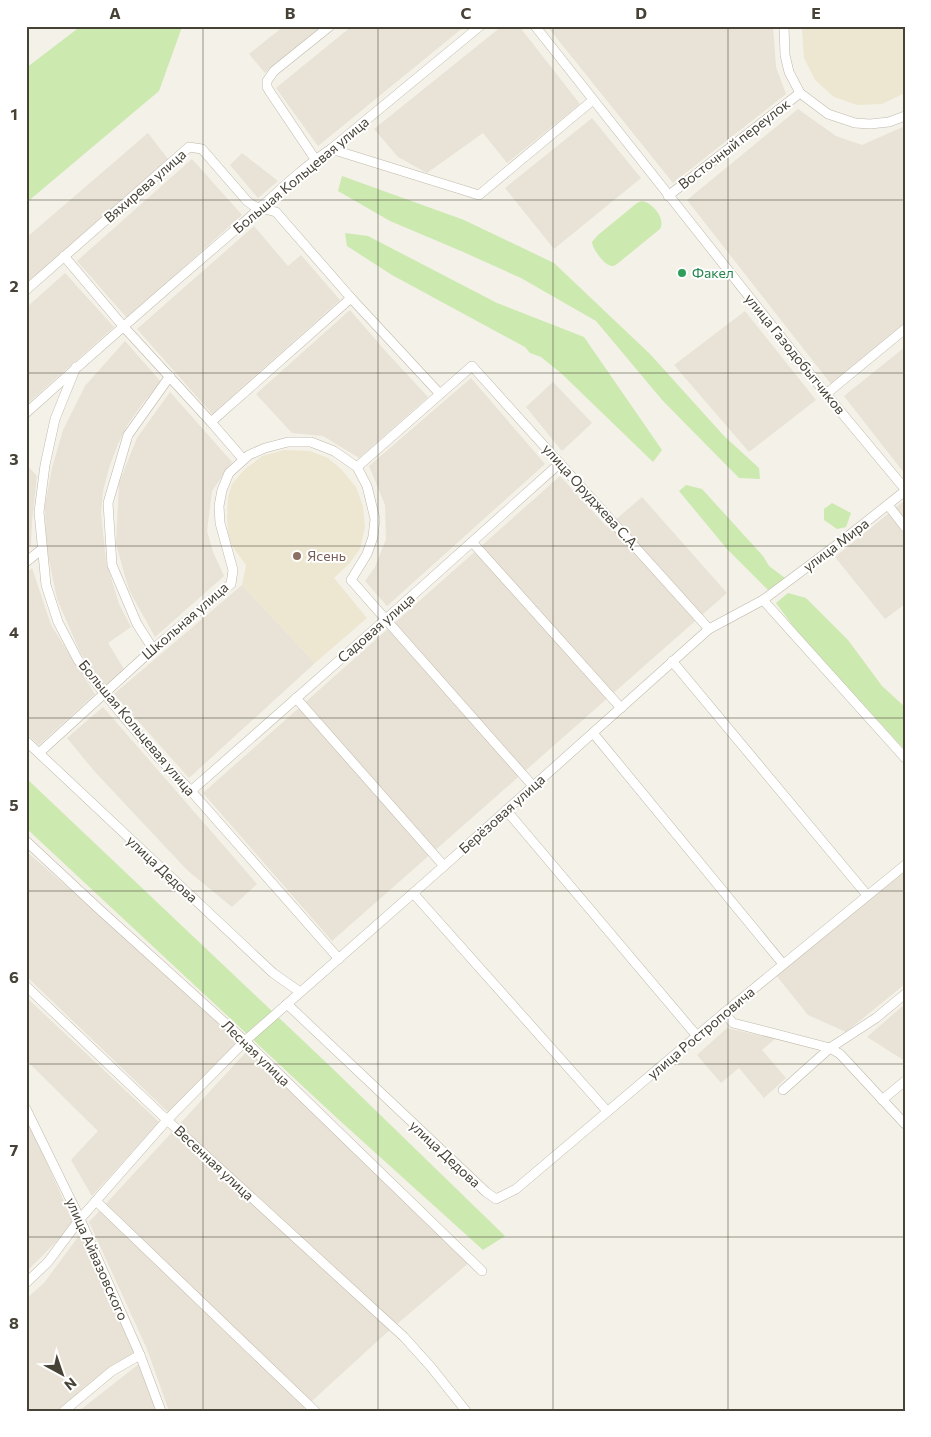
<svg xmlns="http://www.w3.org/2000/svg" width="931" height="1437" font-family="Commissioner,sans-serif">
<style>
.residential{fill:#e8e3d6}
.education{fill:#ede7d1}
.green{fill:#cce9b0}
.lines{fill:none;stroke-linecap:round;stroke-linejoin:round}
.minor-casing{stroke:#c0b9aa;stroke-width:10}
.minor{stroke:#fff;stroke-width:9}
.grid{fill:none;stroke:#474236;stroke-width:1;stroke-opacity:0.55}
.leisure-dot{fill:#2e9e5b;stroke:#fff;stroke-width:2}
.education-dot{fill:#8d6e63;stroke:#fff;stroke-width:2}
.labels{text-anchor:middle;stroke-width:4;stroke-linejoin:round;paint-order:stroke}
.street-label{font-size:14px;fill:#474236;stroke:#fff}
.leisure-label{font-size:14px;fill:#27864d;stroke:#fff;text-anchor:start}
.education-label{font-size:14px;fill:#785e54;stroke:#fff;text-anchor:start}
.neatline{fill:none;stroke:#474236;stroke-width:2}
.grid-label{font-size:16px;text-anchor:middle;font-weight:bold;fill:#474236}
</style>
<rect width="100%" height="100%" fill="#f4f1e8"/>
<g class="residential">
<path d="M 284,26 L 323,26 L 265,73 L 249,54 Z"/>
<path d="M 352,26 L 465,26 L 318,146 L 276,88 Z"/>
<path d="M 502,26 L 519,26 L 580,104 L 507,163 L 483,133 L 427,173 L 398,157 L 374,129 Z"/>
<path d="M 547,26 L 773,26 L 776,67 L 786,94 L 673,183 Z"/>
<path d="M 798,109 L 836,136 L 862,145 L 905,126 L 905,323 L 831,384 L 687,200 Z"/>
<path d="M 592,118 L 641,178 L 554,249 L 505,188 Z"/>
<path d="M 148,133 L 168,159 L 26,285 L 26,238 Z"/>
<path d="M 242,153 L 278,181 L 258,198 L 230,165 Z"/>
<path d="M 192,159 L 242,215 L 127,318 L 77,261 Z"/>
<path d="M 254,226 L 288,266 L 301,255 L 340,300 L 212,414 L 137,329 Z"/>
<path d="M 65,273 L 114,327 L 26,405 L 26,308 Z"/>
<path d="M 350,310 L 388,354 L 428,397 L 359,458 L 323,436 L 292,433 L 256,394 Z"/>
<path d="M 745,311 L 816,400 L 749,452 L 674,365 Z"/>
<path d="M 125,341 L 161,382 L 143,403 L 128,424 L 118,444 L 109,468 L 103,491 L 101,513 L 106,561 L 119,604 L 131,627 L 108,643 L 124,669 L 104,688 L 80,652 L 57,599 L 46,545 L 45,505 L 52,468 L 63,430 L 85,386 Z"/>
<path d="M 905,347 L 905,474 L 844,396 Z"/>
<path d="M 471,378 L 545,464 L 387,606 L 365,581 L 375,567 L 386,539 L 385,505 L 369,466 Z"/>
<path d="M 553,382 L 592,423 L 562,451 L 526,407 Z"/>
<path d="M 170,392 L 232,462 L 212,491 L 207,531 L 213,552 L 224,576 L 155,637 L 129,590 L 116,544 L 119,483 L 137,438 Z"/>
<path d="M 26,464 L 37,476 L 32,521 L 31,545 L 26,549 Z"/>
<path d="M 560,476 L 607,527 L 642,497 L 727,593 L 332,941 L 203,793 Z"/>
<path d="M 905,500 L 905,604 L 885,619 L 835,557 Z"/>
<path d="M 32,568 L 51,625 L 95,694 L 39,745 L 26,733 L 26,573 Z"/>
<path d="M 242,585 L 315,663 L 189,778 L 114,694 Z"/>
<path d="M 103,707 L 257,884 L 232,907 L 188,871 L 95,772 L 67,738 Z"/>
<path d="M 26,851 L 73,892 L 239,1042 L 169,1113 L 26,976 Z"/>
<path d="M 905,870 L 905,984 L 846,1032 L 808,1015 L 776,975 Z"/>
<path d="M 26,997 L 159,1122 L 92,1196 L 71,1160 L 98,1131 L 26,1060 Z"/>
<path d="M 905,1004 L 905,1061 L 867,1037 Z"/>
<path d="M 727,1028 L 775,1039 L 762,1050 L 786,1078 L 764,1098 L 739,1068 L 721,1083 L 697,1055 Z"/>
<path d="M 248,1050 L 471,1261 L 383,1336 L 301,1411 L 169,1411 L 147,1349 L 89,1222 Z"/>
<path d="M 26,1116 L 74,1224 L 26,1272 Z"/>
<path d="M 81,1233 L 136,1351 L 94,1381 L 58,1411 L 26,1411 L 26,1299 L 44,1283 Z"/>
<path d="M 139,1364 L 156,1411 L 79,1411 Z"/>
</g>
<g class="education">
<path d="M 803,26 L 905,26 L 905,93 L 882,104 L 857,105 L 834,97 L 815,80 L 804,58 L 802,30 Z"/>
<path d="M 284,450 L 310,451 L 328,458 L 342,470 L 356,487 L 363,506 L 365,527 L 360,549 L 349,564 L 334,578 L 367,618 L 315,663 L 242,585 L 246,565 L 232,546 L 228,534 L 227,517 L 228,497 L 232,484 L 244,470 L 262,456 Z"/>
</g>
<g class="green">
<path d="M 81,26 L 182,26 L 182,27 L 159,91 L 26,203 L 26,68 Z"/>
<path d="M 342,176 L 464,220 L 554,263 L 650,354 L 724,436 L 759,468 L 760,479 L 739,478 L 663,401 L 596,321 L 521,278 L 461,251 L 390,221 L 338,191 Z"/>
<path d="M 642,201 C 653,203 666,219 660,229 L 617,264 C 614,266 613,267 609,265 C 603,263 592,248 592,242 L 598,235 L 637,203 Z"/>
<path d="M 345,233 L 368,236 L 497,303 L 584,337 L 662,450 L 653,462 L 562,374 L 541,357 L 530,353 L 525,347 L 392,275 L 347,246 Z"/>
<path d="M 686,485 L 702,489 L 763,556 L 769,566 L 785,578 L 768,590 L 727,549 L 679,491 Z"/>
<path d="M 832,503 L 851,513 L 846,527 L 837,529 L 824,520 L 824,509 Z"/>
<path d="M 788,593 L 806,598 L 848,640 L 882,686 L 905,707 L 905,750 L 798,633 L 776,603 Z"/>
<path d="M 26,778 L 333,1069 L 505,1236 L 483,1250 L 338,1119 L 26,828 Z"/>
</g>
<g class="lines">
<defs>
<g id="minor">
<path d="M 535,26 L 826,394 L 905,489"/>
<path d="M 784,26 L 785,55 L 789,72 L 800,93 L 828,114 L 855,123 L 870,124 L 889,122 L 905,116"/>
<path d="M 331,149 L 479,195 L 593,100"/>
<path d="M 315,159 L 270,92 L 267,87 L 267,81 L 274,71 L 330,26"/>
<path d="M 668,196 L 800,93"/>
<path d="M 64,256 L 123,326 L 211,422 L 243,459"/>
<path d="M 26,290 L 189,147 L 202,149 L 247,201 L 254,206 L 276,212 L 351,298 L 440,394"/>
<path d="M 76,367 L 55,419 L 45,465 L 39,512 L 46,585 L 58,622 L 78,660 L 104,693 L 156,755 L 191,791 L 339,959"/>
<path d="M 826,394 L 905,329"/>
<path d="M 26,413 C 95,351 165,290 235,230 C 267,203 296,172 331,149 L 480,26"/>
<path d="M 211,422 L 351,298"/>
<path d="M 357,467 L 472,366 L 709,629"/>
<path d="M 888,505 L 905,527"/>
<path d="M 472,542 L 621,708"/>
<path d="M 26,562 L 42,549"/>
<path d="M 763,600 L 905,758"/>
<path d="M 153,649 L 137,624 L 112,565 L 108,503 L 128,435 L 170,376"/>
<path d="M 672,661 L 867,895"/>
<path d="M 296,698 L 444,866"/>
<path d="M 593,733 L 783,964"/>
<path d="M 26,741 L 273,973 L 300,992"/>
<path d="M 39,753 L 153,649 L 231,584 L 233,570 L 220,523 L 219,506 L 222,490 L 229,473 L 249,455 L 265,448 L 288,442 L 311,442 L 334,451 L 357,467 L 367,486 L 375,519 L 373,537 L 367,554 L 351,580 L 533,786"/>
<path d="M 191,791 L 385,620 L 560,463"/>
<path d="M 506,810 L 697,1036"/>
<path d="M 26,841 L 99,909 L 245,1041 L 482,1271"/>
<path d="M 413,893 L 607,1111"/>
<path d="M 26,986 L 167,1120 L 404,1337 L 431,1367 L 466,1411"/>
<path d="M 287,1004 L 486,1192 L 496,1199 L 516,1189 L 724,1013 L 905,865"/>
<path d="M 724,1013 L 733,1023 L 830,1048 L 840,1054 L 905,1124"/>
<path d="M 783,1090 L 830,1048 L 876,1018 L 905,994"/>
<path d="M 882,1100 L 905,1081"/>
<path d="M 26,1109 L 80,1219 L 140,1355 L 161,1411"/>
<path d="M 96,1201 L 315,1411"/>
<path d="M 26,1283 L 48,1262 L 80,1219 L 167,1120 L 245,1041 L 444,866 L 709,629 L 763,600 L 842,541 L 905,491"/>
<path d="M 64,1411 L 112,1371 L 140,1355"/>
</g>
</defs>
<use href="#minor" class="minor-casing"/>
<use href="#minor" class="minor"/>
</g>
<path class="grid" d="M 203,26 L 203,1411M 378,26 L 378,1411M 553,26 L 553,1411M 728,26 L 728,1411M 26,200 L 905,200M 26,373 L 905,373M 26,546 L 905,546M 26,718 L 905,718M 26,891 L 905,891M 26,1064 L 905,1064M 26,1237 L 905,1237"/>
<circle class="leisure-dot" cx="682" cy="273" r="5"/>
<circle class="education-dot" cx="297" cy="556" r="5"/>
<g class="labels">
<g class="street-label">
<text transform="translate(734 144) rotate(-38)" y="5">Восточный переулок</text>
<text transform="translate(301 175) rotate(-40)" y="5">Большая Кольцевая улица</text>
<text transform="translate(145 186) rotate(-41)" y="5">Вяхирева улица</text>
<text transform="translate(795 354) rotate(51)" y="5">улица Газодобытчиков</text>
<text transform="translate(591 497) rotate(48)" y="5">улица Оруджева С.А.</text>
<text transform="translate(836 545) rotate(-37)" y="5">улица Мира</text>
<text transform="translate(185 621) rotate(-41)" y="5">Школьная улица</text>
<text transform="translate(376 628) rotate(-41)" y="5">Садовая улица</text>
<text transform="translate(137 728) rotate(50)" y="5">Большая Кольцевая улица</text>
<text transform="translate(502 814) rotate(-42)" y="5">Берёзовая улица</text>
<text transform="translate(162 869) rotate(43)" y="5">улица Дедова</text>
<text transform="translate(701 1033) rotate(-40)" y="5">улица Ростроповича</text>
<text transform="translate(256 1053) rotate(44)" y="5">Лесная улица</text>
<text transform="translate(445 1154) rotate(43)" y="5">улица Дедова</text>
<text transform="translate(214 1163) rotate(43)" y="5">Весенная улица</text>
<text transform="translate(97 1259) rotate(66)" y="5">улица Айвазовского</text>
</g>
<g class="leisure-label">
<text x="692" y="278">Факел</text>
</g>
<g class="education-label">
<text x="307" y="561">Ясень</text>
</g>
</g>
<rect width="931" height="1437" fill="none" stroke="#ffffff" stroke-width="55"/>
<g transform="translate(62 1374) rotate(140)" stroke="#ffffff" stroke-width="4" paint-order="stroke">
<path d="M0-4L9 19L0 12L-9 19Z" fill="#474236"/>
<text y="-8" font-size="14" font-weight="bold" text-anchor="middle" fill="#474236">N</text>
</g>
<rect x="28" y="28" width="876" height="1382" class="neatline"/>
<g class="grid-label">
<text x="115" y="19">A</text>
<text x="290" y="19">B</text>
<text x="466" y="19">C</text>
<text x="641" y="19">D</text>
<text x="816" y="19">E</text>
<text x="14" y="120">1</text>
<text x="14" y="292">2</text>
<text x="14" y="465">3</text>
<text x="14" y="638">4</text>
<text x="14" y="811">5</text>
<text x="14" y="983">6</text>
<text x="14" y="1156">7</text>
<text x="14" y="1329">8</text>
</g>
</svg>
